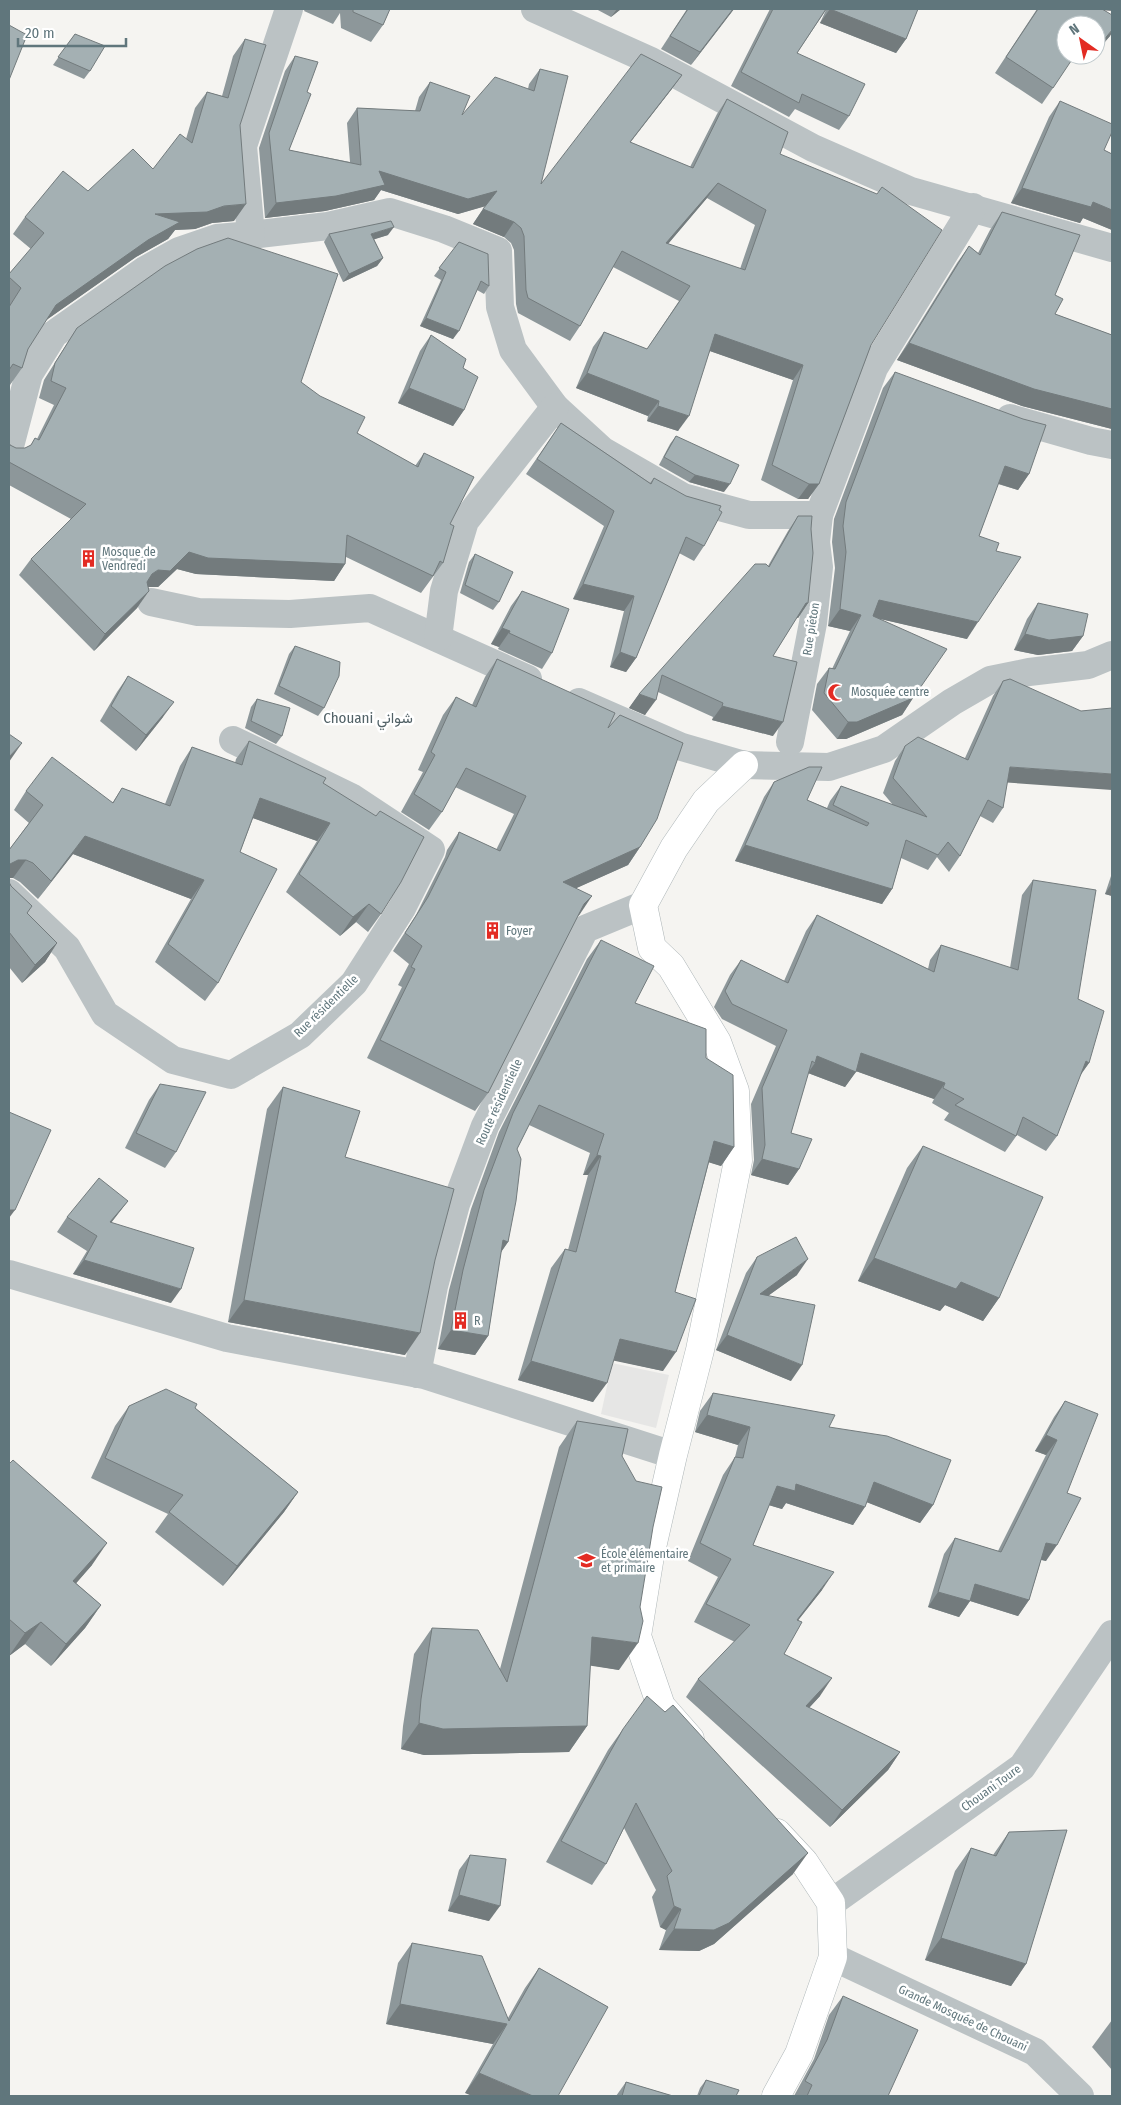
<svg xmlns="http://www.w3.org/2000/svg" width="1121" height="2105" font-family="'Fira Sans Condensed',Vazirmatn,sans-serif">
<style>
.built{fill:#e6e6e5}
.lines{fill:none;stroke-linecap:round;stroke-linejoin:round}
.secondary-casing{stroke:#aeb6b8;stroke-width:29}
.street{stroke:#bbc2c4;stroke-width:28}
.secondary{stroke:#fff;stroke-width:28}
.wall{fill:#8d979a;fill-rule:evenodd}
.shaded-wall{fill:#737b7d}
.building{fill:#a4b0b3;stroke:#737b7d;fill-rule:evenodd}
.labels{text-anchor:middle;stroke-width:5;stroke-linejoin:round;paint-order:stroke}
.poi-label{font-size:12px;fill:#60767c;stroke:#fff;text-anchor:start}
.street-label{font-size:12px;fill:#60767c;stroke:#fff}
.quarter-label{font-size:15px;fill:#526267;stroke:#fff}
</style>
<rect width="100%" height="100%" fill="#f5f4f1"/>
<path class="built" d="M 612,1363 L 669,1375 L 656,1428 L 601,1414 Z"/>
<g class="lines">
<defs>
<g id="secondary">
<path d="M 690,1739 L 661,1706 L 637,1636 L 650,1556 L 673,1455 L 700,1350 L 738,1161 L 735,1091 L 717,1042 L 671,966 L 652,948 L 643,905 L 674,848 L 706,801 L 744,765"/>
<path d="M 776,2096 L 799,2054 L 833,1957 L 831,1903 L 804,1862 L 777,1833"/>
</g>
</defs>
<use href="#secondary" class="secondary-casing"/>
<g class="street">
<path d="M 535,9 L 651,61 L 813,148 L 911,191 L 1112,248"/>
<path d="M 251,235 L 328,226 L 390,212 L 444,229 L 498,251 L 500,307 L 513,350 L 555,407 L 603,451 L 683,497 L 749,515 L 819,515"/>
<path d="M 1010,418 L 1091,441 L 1112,445"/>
<path d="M 9,450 L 29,374 L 54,334 L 145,270 L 179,251 L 217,238 L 251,235 L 243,146 L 289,9"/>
<path d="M 151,602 L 198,612 L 290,614 L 370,608 L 528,679"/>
<path d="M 438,638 L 444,591 L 465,521 L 555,407"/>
<path d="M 579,702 L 682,747 L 744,765 L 829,767 L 884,749 L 952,702 L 990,680 L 1029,672 L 1088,665 L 1112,655"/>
<path d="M 790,742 L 813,623 L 819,567 L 816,542 L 819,515 L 874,368 L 973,207"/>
<path d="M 9,893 L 67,948 L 105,1014 L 173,1060 L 231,1075 L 300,1035 L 354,983 L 402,908 L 431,850 L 351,797 L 233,740"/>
<path d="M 9,1274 L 227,1338 L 424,1375 L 673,1455"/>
<path d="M 417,1374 L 434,1286 L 456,1204 L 485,1126 L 585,929 L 643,905"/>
<path d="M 831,1903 L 1022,1767 L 1112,1634"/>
<path d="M 833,1957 L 1035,2052 L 1080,2096"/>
</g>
<use href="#secondary" class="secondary"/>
</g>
<g class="wall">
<path d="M 305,9 L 390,9 L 383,25 L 371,42 L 341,28 L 340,13 L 333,24 L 304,11 Z"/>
<path d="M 596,9 L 621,9 L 611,17 Z"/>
<path d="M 687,9 L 734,9 L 691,65 L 661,49 Z"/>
<path d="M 770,9 L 918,9 L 906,39 L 896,53 L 820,23 L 826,10 L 797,53 L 849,116 L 839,130 L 795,109 L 789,117 L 731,86 Z"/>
<path d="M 1037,9 L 1112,9 L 1105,10 L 1110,36 L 1096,52 L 1096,25 L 1066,25 L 1053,88 L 1042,104 L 995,73 Z"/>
<path d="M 75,34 L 90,71 L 84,79 L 53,65 Z"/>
<path d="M 245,39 L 234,221 L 212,223 L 195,229 L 175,230 L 168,239 L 136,257 L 46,320 L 28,349 L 22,368 L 10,385 L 9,384 L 9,306 L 10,304 L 9,304 L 9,274 L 31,249 L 13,234 L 25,217 L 88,191 L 153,169 L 186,139 L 195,108 L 207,92 L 222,96 L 233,56 Z"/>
<path d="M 1076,55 L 1094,55 L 1086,64 Z"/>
<path d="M 295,56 L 307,92 L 289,150 L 350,162 L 347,123 L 357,108 L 415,111 L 419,97 L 430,82 L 462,115 L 528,89 L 529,84 L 540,69 L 541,184 L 682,75 L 671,90 L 630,142 L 690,167 L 717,114 L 727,99 L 780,154 L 871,345 L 819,484 L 808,499 L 798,499 L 761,480 L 793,380 L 710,351 L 678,431 L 647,421 L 648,416 L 576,388 L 593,347 L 604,332 L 647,349 L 679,301 L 613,267 L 580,326 L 570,341 L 518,313 L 516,304 L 514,250 L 511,243 L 504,237 L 473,224 L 485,206 L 458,214 L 381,190 L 374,200 L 325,211 L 265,218 L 259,148 L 285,71 ZM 707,198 L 755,225 L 740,269 L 668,244 Z"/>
<path d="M 1060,101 L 1104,150 L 1112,154 L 1112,230 L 1083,218 L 1080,223 L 1011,203 L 1049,117 Z"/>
<path d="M 1002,212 L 1055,295 L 1055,314 L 1112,335 L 1112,429 L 1022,406 L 897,360 L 957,263 L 969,246 L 978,253 L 990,230 Z"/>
<path d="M 329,234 L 388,235 L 374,239 L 383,258 L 377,266 L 343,282 L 324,242 Z"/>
<path d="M 459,242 L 489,286 L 484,294 L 477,290 L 453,339 L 420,326 L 441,280 L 434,276 Z"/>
<path d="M 77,328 L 301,382 L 357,433 L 415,466 L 424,453 L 450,524 L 443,563 L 421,593 L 346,557 L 345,564 L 334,581 L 196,574 L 177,569 L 158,587 L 148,587 L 137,608 L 94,651 L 19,575 L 31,559 L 71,519 L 9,485 L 9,442 L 10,445 L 16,448 L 25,448 L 31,445 L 35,438 L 37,439 L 54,405 L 39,398 L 44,380 L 66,345 Z"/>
<path d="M 431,335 L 463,368 L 464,410 L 453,426 L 398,403 L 420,351 Z"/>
<path d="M 895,372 L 1029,474 L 1018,490 L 998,484 L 979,536 L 967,639 L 881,619 L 913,698 L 902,715 L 846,739 L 837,739 L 812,710 L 817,684 L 829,668 L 832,669 L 850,631 L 828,626 L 835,568 L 832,542 L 834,519 L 883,388 Z"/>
<path d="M 561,423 L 650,483 L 654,478 L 704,546 L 694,561 L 679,553 L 636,658 L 626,672 L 610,667 L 624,611 L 573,599 L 604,526 L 526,474 Z"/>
<path d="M 676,436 L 724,492 L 689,482 L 659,465 L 670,444 Z"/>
<path d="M 798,516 L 811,529 L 808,603 L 798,618 L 797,617 L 773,656 L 773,736 L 712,720 L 713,717 L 658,692 L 645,715 L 629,708 L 639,694 L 768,566 L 788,531 Z"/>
<path d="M 475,554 L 499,602 L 493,610 L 460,593 L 469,562 Z"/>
<path d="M 522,591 L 552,653 L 542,669 L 498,649 L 499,647 L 491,644 L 511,606 Z"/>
<path d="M 1038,603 L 1083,636 L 1072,651 L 1038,655 L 1014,650 L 1027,619 Z"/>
<path d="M 295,646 L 324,708 L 318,716 L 274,694 L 289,654 Z"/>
<path d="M 497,659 L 608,728 L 640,847 L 628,865 L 576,888 L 580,914 L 577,917 L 488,1093 L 475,1111 L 367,1058 L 402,987 L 398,985 L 409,964 L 393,951 L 416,915 L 445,857 L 447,850 L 459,832 L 496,850 L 514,814 L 455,787 L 442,812 L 429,830 L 401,812 L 423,772 L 418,770 L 443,715 L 456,697 L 472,705 L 485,677 Z"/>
<path d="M 128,676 L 163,717 L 136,751 L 100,721 L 117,692 Z"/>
<path d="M 1003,681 L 1007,783 L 1003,808 L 993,823 L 980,816 L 960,856 L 949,872 L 937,857 L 928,870 L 901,858 L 892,889 L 882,904 L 735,861 L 764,797 L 774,782 L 807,800 L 827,808 L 830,801 L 841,786 L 893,805 L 883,793 L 895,761 L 905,746 L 965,758 L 993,696 Z"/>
<path d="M 257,699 L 282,736 L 276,744 L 245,728 L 251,707 Z"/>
<path d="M 249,741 L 323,783 L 381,914 L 368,932 L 356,922 L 340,936 L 286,892 L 317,841 L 253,818 L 240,852 L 218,983 L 205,1001 L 155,962 L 191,899 L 73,854 L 38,899 L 20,882 L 13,878 L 9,878 L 9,850 L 29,823 L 14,810 L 26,791 L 113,802 L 122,788 L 165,804 L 180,766 L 192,747 L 235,763 L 236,759 Z"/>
<path d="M 1112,873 L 1112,896 L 1105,894 Z"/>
<path d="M 1033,880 L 1078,999 L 1089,1063 L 1080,1076 L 1057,1136 L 1046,1151 L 1017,1135 L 1005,1152 L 944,1120 L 949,1113 L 932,1103 L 934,1099 L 856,1071 L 845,1087 L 808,1073 L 791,1133 L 799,1169 L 788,1185 L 751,1175 L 754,1160 L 751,1104 L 776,1046 L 722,1019 L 714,1007 L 730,975 L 741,960 L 784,981 L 806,931 L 817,915 L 928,969 L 930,960 L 941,945 L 1010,968 L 1022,895 Z"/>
<path d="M 9,882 L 27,913 L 57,943 L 45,962 L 22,983 L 9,967 Z"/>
<path d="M 601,940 L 635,1003 L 706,1058 L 734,1147 L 721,1166 L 709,1162 L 675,1292 L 663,1371 L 614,1360 L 593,1402 L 518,1380 L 551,1268 L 565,1249 L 568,1250 L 588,1175 L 583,1175 L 590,1153 L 529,1125 L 517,1149 L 508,1242 L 501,1252 L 488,1336 L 475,1355 L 438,1349 L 449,1290 L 471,1209 L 499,1132 L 587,959 Z"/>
<path d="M 160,1084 L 176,1152 L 165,1168 L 125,1148 L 149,1100 Z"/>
<path d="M 283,1087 L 345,1157 L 405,1355 L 228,1322 L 267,1109 Z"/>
<path d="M 923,1146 L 999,1298 L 983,1321 L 945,1305 L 940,1311 L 858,1281 L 907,1168 Z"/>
<path d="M 128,1201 L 111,1223 L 171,1303 L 73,1274 L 87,1251 L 57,1232 L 67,1217 Z"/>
<path d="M 757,1257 L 797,1275 L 769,1295 L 791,1381 L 716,1350 L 746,1273 Z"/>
<path d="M 713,1393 L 829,1427 L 933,1505 L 920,1523 L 867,1502 L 853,1525 L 786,1503 L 782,1509 L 769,1505 L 753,1545 L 822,1590 L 798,1620 L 784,1654 L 820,1696 L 809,1708 L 900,1752 L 888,1770 L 830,1827 L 686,1697 L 698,1679 L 735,1642 L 694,1622 L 718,1577 L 688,1561 L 723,1475 L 735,1457 L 738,1445 L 695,1432 L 700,1411 Z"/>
<path d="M 1065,1401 L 1067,1493 L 1046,1561 L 1041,1560 L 1029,1600 L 1018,1616 L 970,1601 L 959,1617 L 928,1607 L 944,1554 L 955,1538 L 998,1551 L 1046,1455 L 1035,1451 L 1054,1417 Z"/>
<path d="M 129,1406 L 195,1408 L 298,1492 L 284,1512 L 223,1586 L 155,1532 L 168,1514 L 91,1478 L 115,1426 Z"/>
<path d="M 577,1421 L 622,1456 L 619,1670 L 590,1665 L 587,1726 L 569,1752 L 424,1755 L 401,1749 L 403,1726 L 414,1654 L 432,1628 L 500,1669 L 559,1447 Z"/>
<path d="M 9,1464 L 92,1565 L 76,1583 L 101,1605 L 85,1628 L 51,1666 L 25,1644 L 9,1656 Z"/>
<path d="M 623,1729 L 793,1874 L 714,1944 L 699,1951 L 659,1950 L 666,1930 L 660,1927 L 652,1897 L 656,1890 L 624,1828 L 606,1864 L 592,1885 L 546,1862 L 608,1750 Z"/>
<path d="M 1009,1832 L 1026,1964 L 1011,1986 L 925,1960 L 955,1871 L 971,1848 L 993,1855 Z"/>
<path d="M 470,1855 L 489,1921 L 448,1911 L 459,1870 Z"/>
<path d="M 412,1943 L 508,2018 L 525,1988 L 539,1968 L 608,2007 L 465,2093 L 493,2044 L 386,2024 L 398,1963 Z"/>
<path d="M 843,1996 L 888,2096 L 794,2096 L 814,2059 L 829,2015 Z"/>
<path d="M 1112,2020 L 1112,2070 L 1092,2047 Z"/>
<path d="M 706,2080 L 736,2096 L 697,2096 L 700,2088 Z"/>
<path d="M 626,2082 L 673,2096 L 616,2096 Z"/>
</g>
<g class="shaded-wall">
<path d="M 617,9 L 621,9 L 611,17 Z"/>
<path d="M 733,9 L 734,9 L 691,65 L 700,52 Z"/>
<path d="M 830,9 L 906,39 L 896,53 L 820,23 Z"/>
<path d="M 1087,9 L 1112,9 L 1112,11 Z"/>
<path d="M 1112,30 L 1112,33 L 1110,36 L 1096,52 L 1096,50 Z"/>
<path d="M 682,75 L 671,90 L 619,157 L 630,142 Z"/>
<path d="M 379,171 L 497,191 L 486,206 L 458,214 L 381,190 L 374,200 L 325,211 L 265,218 L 276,203 Z"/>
<path d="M 718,183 L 707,198 L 656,258 L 666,243 Z"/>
<path d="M 1022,188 L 1093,202 L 1112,210 L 1112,230 L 1083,218 L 1080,223 L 1011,203 Z"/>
<path d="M 246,204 L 234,221 L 212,223 L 195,229 L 175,230 L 168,239 L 136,257 L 45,321 L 56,305 L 155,214 Z"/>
<path d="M 483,209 L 514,222 L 504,237 L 473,224 Z"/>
<path d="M 394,227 L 388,235 L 366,242 L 371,234 Z"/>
<path d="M 383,258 L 377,266 L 343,282 L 349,274 Z"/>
<path d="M 426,318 L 459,331 L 453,339 L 420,326 Z"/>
<path d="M 715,334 L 803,365 L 793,380 L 704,349 Z"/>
<path d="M 909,343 L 1112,409 L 1112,429 L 1022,406 L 897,360 Z"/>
<path d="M 587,373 L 659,401 L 648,416 L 576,388 Z"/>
<path d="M 409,388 L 464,410 L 453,426 L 398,403 Z"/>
<path d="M 658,406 L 689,416 L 678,431 L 647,421 Z"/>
<path d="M 1005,466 L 1029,474 L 1018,490 L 993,482 Z"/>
<path d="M 695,475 L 730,484 L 724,492 L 689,482 Z"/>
<path d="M 809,484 L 819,484 L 808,499 L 798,499 Z"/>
<path d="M 189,552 L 345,564 L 334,581 L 196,574 L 177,569 L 158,587 L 147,587 L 140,591 L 152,574 Z"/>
<path d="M 583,584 L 634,596 L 624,611 L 573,599 Z"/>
<path d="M 149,591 L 137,608 L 94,651 L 105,634 Z"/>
<path d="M 879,600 L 978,622 L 967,639 L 867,616 Z"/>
<path d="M 806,603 L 808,603 L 798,618 L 795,617 Z"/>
<path d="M 840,609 L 861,615 L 850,631 L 828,626 Z"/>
<path d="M 502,628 L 510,631 L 499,647 L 491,644 Z"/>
<path d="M 1025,634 L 1083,636 L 1072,651 L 1038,655 L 1014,650 Z"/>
<path d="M 620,652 L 636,658 L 626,672 L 610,667 Z"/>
<path d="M 639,694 L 656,700 L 645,715 L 629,708 Z"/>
<path d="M 913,698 L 902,715 L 846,739 L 837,739 L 848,722 Z"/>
<path d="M 174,702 L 163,717 L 136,751 L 146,735 Z"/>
<path d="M 722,706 L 783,722 L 773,736 L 712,720 Z"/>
<path d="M 22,743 L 11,759 L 9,762 L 9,757 Z"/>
<path d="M 1010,767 L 1112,774 L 1112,790 L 999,782 Z"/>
<path d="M 260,798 L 330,823 L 317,841 L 247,816 Z"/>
<path d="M 85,836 L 204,880 L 191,899 L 73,854 L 38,899 Z"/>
<path d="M 745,845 L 892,889 L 882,904 L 735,861 Z"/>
<path d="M 640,847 L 628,865 L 550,900 L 563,882 Z"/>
<path d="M 18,860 L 26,860 L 13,878 L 9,878 L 9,866 L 10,864 Z"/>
<path d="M 1112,883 L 1112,896 L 1105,894 Z"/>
<path d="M 592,896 L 580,914 L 571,922 L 584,904 Z"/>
<path d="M 369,904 L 356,922 L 340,936 L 353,917 Z"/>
<path d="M 57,943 L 45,962 L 22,983 L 35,965 Z"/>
<path d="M 861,1053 L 945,1083 L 934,1099 L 850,1069 Z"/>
<path d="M 817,1056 L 856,1072 L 845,1087 L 808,1073 L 815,1063 Z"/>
<path d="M 1086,1061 L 1089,1063 L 1078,1078 Z"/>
<path d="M 714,1141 L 734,1147 L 721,1166 L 701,1160 Z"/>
<path d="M 597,1155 L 601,1156 L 588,1175 L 583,1175 Z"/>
<path d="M 762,1159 L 799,1169 L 788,1185 L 751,1175 Z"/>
<path d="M 128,1201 L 117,1215 L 100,1237 L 110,1222 Z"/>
<path d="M 9,1210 L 15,1210 L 9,1218 Z"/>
<path d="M 503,1240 L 508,1242 L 495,1261 Z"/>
<path d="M 874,1258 L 961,1282 L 999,1298 L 983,1321 L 945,1305 L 940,1311 L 858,1281 Z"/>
<path d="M 808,1259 L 797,1275 L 750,1309 L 760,1294 Z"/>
<path d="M 84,1260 L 181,1289 L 171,1303 L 73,1274 Z"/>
<path d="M 244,1300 L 420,1333 L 405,1355 L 228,1322 Z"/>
<path d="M 451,1330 L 488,1336 L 475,1355 L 438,1349 Z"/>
<path d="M 727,1335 L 802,1365 L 791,1381 L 716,1350 Z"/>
<path d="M 620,1339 L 676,1352 L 663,1371 L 606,1359 Z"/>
<path d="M 531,1361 L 607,1383 L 593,1402 L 518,1380 Z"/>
<path d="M 707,1415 L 750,1427 L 738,1445 L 695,1432 Z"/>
<path d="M 1046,1435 L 1057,1440 L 1046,1455 L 1035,1451 Z"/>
<path d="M 874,1482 L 933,1505 L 920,1523 L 861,1500 Z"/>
<path d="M 796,1484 L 865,1507 L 853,1525 L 786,1503 L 782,1509 L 765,1504 L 777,1486 Z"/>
<path d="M 298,1492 L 284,1512 L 223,1586 L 237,1566 Z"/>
<path d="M 107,1543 L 92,1565 L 58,1604 L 73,1581 Z"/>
<path d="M 1046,1543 L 1057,1545 L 1046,1561 L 1035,1558 Z"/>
<path d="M 834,1572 L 822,1590 L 785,1637 L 797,1620 Z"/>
<path d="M 975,1584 L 1029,1600 L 1018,1616 L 964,1599 Z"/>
<path d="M 938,1592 L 970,1601 L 959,1617 L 928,1607 Z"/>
<path d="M 101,1605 L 85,1628 L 51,1666 L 66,1644 Z"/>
<path d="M 41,1622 L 25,1644 L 9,1656 L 25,1633 Z"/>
<path d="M 592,1637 L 638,1643 L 619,1670 L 573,1663 Z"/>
<path d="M 832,1678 L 820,1696 L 794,1724 L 806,1706 Z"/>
<path d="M 419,1723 L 587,1726 L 569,1752 L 424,1755 L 401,1749 Z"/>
<path d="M 900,1752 L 888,1770 L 830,1827 L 842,1810 Z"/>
<path d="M 808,1853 L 793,1874 L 714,1944 L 699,1951 L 659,1950 L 674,1929 Z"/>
<path d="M 459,1895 L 500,1906 L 489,1921 L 448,1911 Z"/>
<path d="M 674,1906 L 681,1909 L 666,1930 L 660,1927 Z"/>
<path d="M 941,1938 L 1026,1964 L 1011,1986 L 925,1960 Z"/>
<path d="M 400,2004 L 507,2024 L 493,2044 L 386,2024 Z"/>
<path d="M 479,2073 L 533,2096 L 472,2096 L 465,2093 Z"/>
</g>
<g class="building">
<path d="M 353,9 L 390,9 L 383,25 L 353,12 Z"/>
<path d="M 688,9 L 733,9 L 700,52 L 670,36 Z"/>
<path d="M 773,9 L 826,9 L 797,53 L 865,84 L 849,116 L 802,94 L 799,103 L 741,72 Z"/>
<path d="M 830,9 L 918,9 L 906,39 Z"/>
<path d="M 1038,9 L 1102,9 L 1112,15 L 1112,30 L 1098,47 L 1096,46 L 1096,25 L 1066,25 L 1066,55 L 1075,55 L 1053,88 L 1006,57 Z"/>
<path d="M 9,25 L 27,35 L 9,80 Z"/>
<path d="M 75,34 L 105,46 L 90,71 L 58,57 Z"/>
<path d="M 245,39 L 266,45 L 240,125 L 246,204 L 224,206 L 207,212 L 155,214 L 180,222 L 148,240 L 56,305 L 28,349 L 22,368 L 13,364 L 9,370 L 9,307 L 21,288 L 9,277 L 9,274 L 44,233 L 25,217 L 63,171 L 88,191 L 133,149 L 153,169 L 180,134 L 192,143 L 207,92 L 228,98 Z"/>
<path d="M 641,54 L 682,75 L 630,142 L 693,168 L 727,99 L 788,132 L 780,154 L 877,194 L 882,187 L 942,230 L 871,345 L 819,484 L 809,484 L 772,465 L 803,365 L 715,334 L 689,416 L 658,406 L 659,401 L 587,373 L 604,332 L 647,349 L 690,286 L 622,251 L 580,326 L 528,298 L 526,290 L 524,236 L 521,228 L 514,222 L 483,209 L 497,191 L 468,199 L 379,171 L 385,185 L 336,196 L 276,203 L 269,133 L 295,56 L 318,62 L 307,92 L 311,94 L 289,150 L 361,165 L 357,108 L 420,111 L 430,82 L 470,96 L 462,115 L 495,77 L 534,91 L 540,69 L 568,76 L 541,184 ZM 718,183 L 766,210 L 745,270 L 666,243 Z"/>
<path d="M 1060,101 L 1112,124 L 1112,132 L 1104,150 L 1112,154 L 1112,210 L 1093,202 L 1091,207 L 1022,188 Z"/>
<path d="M 1002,212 L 1080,235 L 1055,295 L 1063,299 L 1055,314 L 1112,335 L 1112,409 L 1034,389 L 909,343 L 969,246 L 980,255 Z"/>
<path d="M 391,221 L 394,227 L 371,234 L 383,258 L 349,274 L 329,234 Z"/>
<path d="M 228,238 L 338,274 L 301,382 L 320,396 L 365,417 L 357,433 L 418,467 L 424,453 L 474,477 L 450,524 L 454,526 L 443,563 L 440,561 L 433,576 L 347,535 L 345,564 L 208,558 L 189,552 L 170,571 L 158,570 L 152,574 L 147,582 L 149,591 L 105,634 L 31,559 L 86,504 L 9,462 L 9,442 L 10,445 L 16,448 L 25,448 L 31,445 L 35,438 L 39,440 L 66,388 L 51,381 L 55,363 L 77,328 L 165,266 L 197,249 Z"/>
<path d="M 459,242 L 488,254 L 489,286 L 481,281 L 459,331 L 426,318 L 446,272 L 439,268 Z"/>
<path d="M 431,335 L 466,359 L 463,368 L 478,377 L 464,410 L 409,388 Z"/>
<path d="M 895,372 L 1023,419 L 1046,425 L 1029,474 L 1005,466 L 979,536 L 999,543 L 996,551 L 1021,557 L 978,622 L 879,600 L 873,616 L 947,649 L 913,698 L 857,722 L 848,722 L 824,693 L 829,668 L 835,669 L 861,615 L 840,609 L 846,552 L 843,526 L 846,502 Z"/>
<path d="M 561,423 L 651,484 L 654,478 L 686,496 L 721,506 L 719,510 L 722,512 L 704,546 L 686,537 L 636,658 L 620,652 L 634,596 L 583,584 L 614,511 L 537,459 Z"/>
<path d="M 676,436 L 739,465 L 730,484 L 695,475 L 664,457 Z"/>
<path d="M 798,516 L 812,516 L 811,529 L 813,553 L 808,603 L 806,603 L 773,656 L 797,662 L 783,722 L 722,706 L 723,703 L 662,675 L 656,700 L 639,694 L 755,564 L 766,564 L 769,567 Z"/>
<path d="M 475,554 L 513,572 L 499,602 L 465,585 Z"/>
<path d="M 522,591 L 569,609 L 552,653 L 509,633 L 510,631 L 502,628 Z"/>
<path d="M 1038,603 L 1088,614 L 1083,636 L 1049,640 L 1025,634 Z"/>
<path d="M 295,646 L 340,662 L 339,676 L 324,708 L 279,686 Z"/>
<path d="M 497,659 L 615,713 L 608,728 L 620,715 L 683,743 L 657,819 L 640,847 L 563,882 L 592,896 L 584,904 L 488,1093 L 380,1040 L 415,969 L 411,967 L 422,946 L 405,933 L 428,897 L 457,839 L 459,832 L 500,851 L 526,796 L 466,768 L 442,812 L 414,794 L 435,755 L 431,752 L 456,697 L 476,707 Z"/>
<path d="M 128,676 L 174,702 L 146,735 L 111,706 Z"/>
<path d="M 1010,679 L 1081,711 L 1112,708 L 1112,774 L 1010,767 L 1003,808 L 988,800 L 960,856 L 948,842 L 938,855 L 906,840 L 892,889 L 745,845 L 774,782 L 809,767 L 822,767 L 807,800 L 867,826 L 869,823 L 833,805 L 841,786 L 927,817 L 893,778 L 905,746 L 918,737 L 968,760 L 1003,681 Z"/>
<path d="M 257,699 L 290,708 L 282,736 L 251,721 Z"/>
<path d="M 9,734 L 22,743 L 9,757 Z"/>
<path d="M 249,741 L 326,778 L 323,783 L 376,816 L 380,811 L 424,837 L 401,882 L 381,914 L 369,904 L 353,917 L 299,874 L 330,823 L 260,798 L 240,852 L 277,869 L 218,983 L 168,944 L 204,880 L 85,836 L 51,881 L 33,863 L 26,860 L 18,860 L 10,864 L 9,867 L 9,850 L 43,805 L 26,791 L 52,757 L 113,803 L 122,788 L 170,806 L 192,747 L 242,765 Z"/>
<path d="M 1033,880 L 1096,890 L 1078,999 L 1104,1011 L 1089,1063 L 1086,1061 L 1057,1136 L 1023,1117 L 1016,1136 L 955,1105 L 964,1099 L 943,1088 L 945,1083 L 861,1053 L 856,1072 L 817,1056 L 815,1063 L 812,1061 L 791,1133 L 812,1139 L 799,1169 L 762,1159 L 765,1145 L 762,1088 L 787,1030 L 732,1004 L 725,991 L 741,960 L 788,983 L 817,915 L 934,972 L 941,945 L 1018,970 Z"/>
<path d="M 9,882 L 11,886 L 32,906 L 27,913 L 57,943 L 35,965 L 9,932 Z"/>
<path d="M 601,940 L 654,966 L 635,1003 L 706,1029 L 706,1058 L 733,1075 L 734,1147 L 714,1141 L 675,1292 L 696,1299 L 676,1352 L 620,1339 L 607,1383 L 531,1361 L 565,1249 L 576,1252 L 601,1156 L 597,1155 L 604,1134 L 539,1105 L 517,1149 L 521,1159 L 516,1201 L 508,1242 L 503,1240 L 488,1336 L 451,1330 L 463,1270 L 484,1190 L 513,1113 Z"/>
<path d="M 160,1084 L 206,1092 L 176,1152 L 136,1133 Z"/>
<path d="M 283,1087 L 360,1111 L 345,1157 L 454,1189 L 435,1260 L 420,1333 L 244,1300 Z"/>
<path d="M 9,1112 L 51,1130 L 15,1210 L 9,1210 Z"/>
<path d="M 923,1146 L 1043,1197 L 999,1298 L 961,1282 L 956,1289 L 874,1258 Z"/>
<path d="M 99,1178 L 128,1201 L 110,1222 L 194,1248 L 181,1289 L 84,1260 L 97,1236 L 67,1217 Z"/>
<path d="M 796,1237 L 808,1259 L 760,1294 L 815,1305 L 802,1365 L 727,1335 L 757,1257 Z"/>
<path d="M 166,1389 L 197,1404 L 195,1408 L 298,1492 L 237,1566 L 169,1512 L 183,1495 L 105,1458 L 129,1406 Z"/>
<path d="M 713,1393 L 835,1415 L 829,1427 L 887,1436 L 951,1460 L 933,1505 L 874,1482 L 865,1507 L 796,1484 L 795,1491 L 777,1486 L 753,1545 L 834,1572 L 797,1620 L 802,1622 L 784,1654 L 832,1678 L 806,1706 L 900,1752 L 842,1810 L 698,1679 L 750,1625 L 706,1604 L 731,1559 L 700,1543 L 735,1457 L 743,1458 L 750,1427 L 707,1415 Z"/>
<path d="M 1065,1401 L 1098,1414 L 1067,1493 L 1081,1498 L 1057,1545 L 1046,1543 L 1029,1600 L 975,1584 L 970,1601 L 938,1592 L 955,1538 L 1001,1552 L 1057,1440 L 1046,1435 Z"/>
<path d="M 577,1421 L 628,1429 L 622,1456 L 636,1481 L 662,1487 L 653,1527 L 640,1607 L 643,1621 L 638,1643 L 592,1637 L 587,1726 L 443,1729 L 419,1723 L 421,1699 L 432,1628 L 478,1630 L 507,1682 Z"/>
<path d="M 13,1460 L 107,1543 L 73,1581 L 101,1605 L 66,1644 L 41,1622 L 25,1633 L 9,1619 L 9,1464 Z"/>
<path d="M 647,1696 L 665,1712 L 673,1705 L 808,1853 L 729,1923 L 714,1930 L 674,1929 L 681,1909 L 674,1906 L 667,1876 L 672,1871 L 636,1803 L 606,1864 L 561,1841 L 623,1729 Z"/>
<path d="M 1067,1830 L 1026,1964 L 941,1938 L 971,1848 L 996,1856 L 1009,1832 Z"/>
<path d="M 470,1855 L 506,1859 L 500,1906 L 459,1895 Z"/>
<path d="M 412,1943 L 482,1956 L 509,2021 L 539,1968 L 608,2007 L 558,2096 L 533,2096 L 479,2073 L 507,2024 L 400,2004 Z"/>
<path d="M 843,1996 L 918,2030 L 888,2096 L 807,2096 L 812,2085 L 805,2081 L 827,2040 Z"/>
<path d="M 706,2080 L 739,2090 L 736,2096 L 699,2096 Z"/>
<path d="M 626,2082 L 673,2096 L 622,2096 Z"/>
</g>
<defs>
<symbol id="building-bare" viewBox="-9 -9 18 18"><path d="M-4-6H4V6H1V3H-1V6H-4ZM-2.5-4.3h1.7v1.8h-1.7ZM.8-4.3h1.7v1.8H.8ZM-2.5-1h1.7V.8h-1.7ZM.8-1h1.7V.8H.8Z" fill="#e32b23" stroke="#fff" stroke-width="2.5" paint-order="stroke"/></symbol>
<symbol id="mosque-bare" viewBox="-9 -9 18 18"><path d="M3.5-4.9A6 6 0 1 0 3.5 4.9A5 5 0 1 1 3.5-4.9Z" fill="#e32b23" stroke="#fff" stroke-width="2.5" paint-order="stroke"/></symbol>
<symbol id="school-bare" viewBox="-9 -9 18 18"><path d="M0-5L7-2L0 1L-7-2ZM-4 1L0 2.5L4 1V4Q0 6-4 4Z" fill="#e32b23" stroke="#fff" stroke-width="2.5" paint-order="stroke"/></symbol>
</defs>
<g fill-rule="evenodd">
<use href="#building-bare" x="76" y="546" width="25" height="25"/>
<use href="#mosque-bare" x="824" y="680" width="25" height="25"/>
<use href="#building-bare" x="480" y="918" width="25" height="25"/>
<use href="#building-bare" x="448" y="1308" width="25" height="25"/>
<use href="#school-bare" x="574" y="1548" width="25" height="25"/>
</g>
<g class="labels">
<g class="poi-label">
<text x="102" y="556">Mosque de<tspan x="102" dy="14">Vendredi</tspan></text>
<text x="851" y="696">Mosquée centre</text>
<text x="506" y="935">Foyer</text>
<text x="474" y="1325">R</text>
<text x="601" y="1558">École élémentaire<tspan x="601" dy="14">et primaire</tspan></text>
</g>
<g class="street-label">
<text transform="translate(811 629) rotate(-81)" y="4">Rue piéton</text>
<text transform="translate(326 1006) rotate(-44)" y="4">Rue résidentielle</text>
<text transform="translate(499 1102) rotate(-65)" y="4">Route résidentielle</text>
<text transform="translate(991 1788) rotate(-36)" y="4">Chouani Toure</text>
<text transform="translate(963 2018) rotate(25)" y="4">Grande Mosquée de Chouani</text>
</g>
<g class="quarter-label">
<text x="368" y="723">Chouani شواني</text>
</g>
</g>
<rect width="1121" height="2105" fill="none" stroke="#60767c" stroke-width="20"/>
<g transform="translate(1081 40) rotate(327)"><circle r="24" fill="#ffffff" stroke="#bfc8cb"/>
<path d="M0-4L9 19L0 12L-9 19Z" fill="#e32b23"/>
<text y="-8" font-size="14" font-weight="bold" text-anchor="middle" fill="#60767c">N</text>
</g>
<path d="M18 38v8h108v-8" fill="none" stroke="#60767c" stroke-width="2.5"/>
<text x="25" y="38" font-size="15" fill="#60767c" stroke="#ffffff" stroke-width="4" paint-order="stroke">20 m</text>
</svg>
